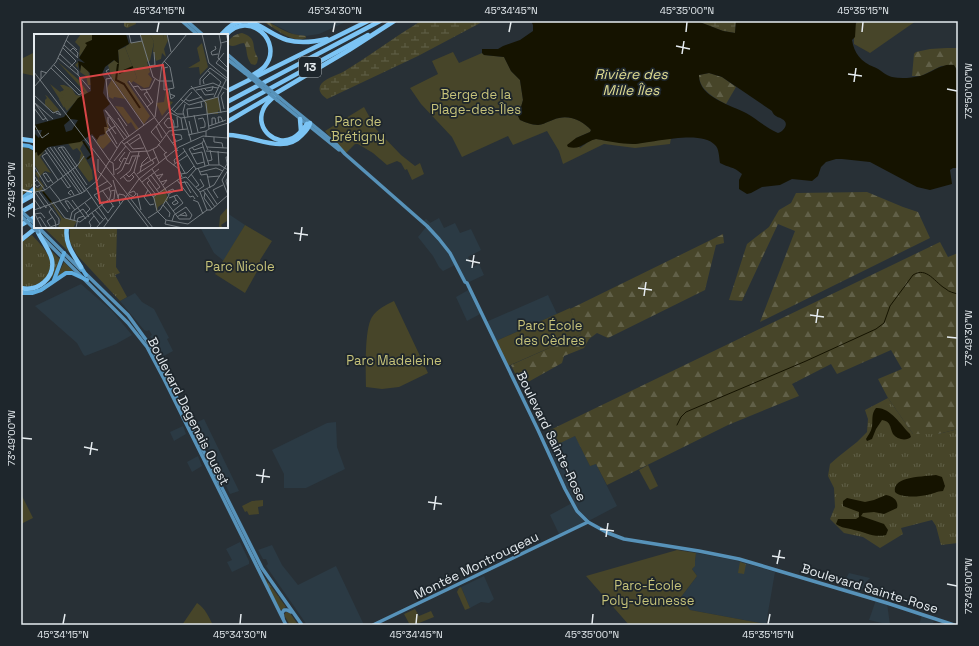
<svg xmlns="http://www.w3.org/2000/svg" width="979" height="646" font-family="'Space Grotesk',sans-serif">
<style>
.built{fill:#2b3a44}
.grass{fill:url(#grass-tufts)}
.forest{fill:url(#forest-firs)}
.wetland{fill:url(#wetland-marsh)}
.park{fill:#474529}
.water{fill:#151300;fill-rule:evenodd}
.lines{fill:none;stroke-linecap:round;stroke-linejoin:round}
.stream{stroke:#151300;stroke-width:1}
.secondary{stroke:#5792b9;stroke-width:3.5}
.primary{stroke:#60addf;stroke-width:4}
.highway{stroke:#7cc4f4;stroke-width:4.5}
.secondary-bridge{stroke:#5792b9;stroke-width:3.5}
.ticks{fill:none;stroke:#e5ebef;stroke-width:1.5}
.labels{text-anchor:middle;stroke-width:3.5;stroke-linejoin:round;paint-order:stroke}
.shield{fill:#1e262c;stroke:#a9b0b4;stroke-width:1}
.shield-label{font-size:12px;font-weight:bold;fill:#e5ebef}
.park-label{font-size:13px;fill:#c6c279;stroke:#1e262c}
.street-label{font-size:13px;fill:#e5ebef;stroke:#1e262c}
.water-label{font-size:14px;font-style:italic;fill:#e1dd93;stroke:#1e262c}
.inset-river{fill:none;stroke:#151300;stroke-width:2}
.inset-road{fill:none;stroke:#747b80;stroke-width:1}
.view{fill:#d84546;fill-opacity:0.15;stroke:#d84546;stroke-width:2}
.inset-edge{fill:none;stroke:#e5ebef;stroke-width:2}
.neatline{fill:none;stroke:#e5ebef;stroke-width:1.5}
.ticks-label{font-size:10px;text-anchor:middle;fill:#e5ebef}
</style>
<defs>
<pattern id="grass-tufts" width="24" height="20" patternUnits="userSpaceOnUse"><rect width="24" height="20" fill="#474529"/><path d="M3 7l-1-3M5 7V3M7 7l1-3M15 17l-1-3M17 17v-4M19 17l1-3" fill="none" stroke="#616048"/></pattern>
<pattern id="forest-firs" width="22" height="20" patternUnits="userSpaceOnUse"><rect width="22" height="20" fill="#474529"/><path d="M5 1l3.5 6h-7zM16 11l3.5 6h-7z" fill="#616048"/></pattern>
<pattern id="wetland-marsh" width="20" height="14" patternUnits="userSpaceOnUse"><rect width="20" height="14" fill="#474529"/><path d="M1 5h8M5 5V1M11 12h8M15 12V8" fill="none" stroke="#616048"/></pattern>
</defs>
<rect width="100%" height="100%" fill="#283036"/>
<g class="built">
<path d="M 267,21 L 348,21 L 319,34 L 306,36 L 293,34 Z"/>
<path d="M 227,213 L 245,225 L 224,261 L 214,253 L 200,227 L 227,227 Z"/>
<path d="M 439,218 L 444,228 L 455,223 L 460,233 L 471,229 L 481,250 L 468,257 L 473,267 L 479,264 L 484,275 L 467,283 L 455,264 L 453,266 L 443,271 L 439,267 L 433,256 L 418,237 L 427,226 L 422,222 L 426,219 L 430,223 Z"/>
<path d="M 81,284 L 112,311 L 132,335 L 116,344 L 85,356 L 83,354 L 77,343 L 35,306 Z"/>
<path d="M 470,289 L 482,313 L 467,321 L 456,297 Z"/>
<path d="M 135,293 L 142,302 L 154,309 L 169,338 L 167,339 L 173,351 L 162,357 L 150,336 L 152,335 L 149,330 L 147,331 L 144,330 L 120,301 Z"/>
<path d="M 548,295 L 557,314 L 496,341 L 486,322 Z"/>
<path d="M 204,419 L 239,491 L 230,494 L 195,423 Z"/>
<path d="M 336,422 L 337,447 L 345,469 L 306,488 L 284,488 L 284,474 L 272,450 L 327,423 Z"/>
<path d="M 183,426 L 186,434 L 174,441 L 170,432 Z"/>
<path d="M 575,436 L 590,466 L 596,464 L 617,506 L 560,536 L 550,515 L 572,503 L 546,449 Z"/>
<path d="M 198,456 L 202,466 L 192,472 L 187,462 Z"/>
<path d="M 240,542 L 249,561 L 249,564 L 232,572 L 227,562 L 232,560 L 226,549 Z"/>
<path d="M 272,545 L 282,565 L 298,585 L 336,566 L 364,625 L 307,625 L 266,566 L 268,564 L 266,559 L 263,559 L 258,550 Z"/>
<path d="M 696,553 L 734,560 L 775,572 L 766,624 L 690,610 L 681,597 L 697,576 L 692,569 L 695,565 L 695,561 Z"/>
<path d="M 849,573 L 870,578 L 865,583 L 859,595 L 840,589 Z"/>
<path d="M 484,576 L 494,599 L 489,603 L 481,602 L 470,608 L 461,587 Z"/>
<path d="M 876,600 L 887,603 L 890,625 L 869,620 Z"/>
<path d="M 922,615 L 934,619 L 933,625 L 919,625 Z"/>
</g>
<g class="grass">
<path d="M 124,21 L 135,21 L 136,24 L 127,28 L 124,26 Z"/>
<path d="M 21,147 L 28,148 L 35,152 L 35,184 L 21,196 Z"/>
<path d="M 46,227 L 66,227 L 72,255 L 44,228 Z"/>
<path d="M 70,227 L 117,227 L 116,267 L 120,273 L 115,275 L 127,297 L 120,301 L 77,255 L 70,242 Z"/>
<path d="M 32,235 C 38,242 48,251 50,261 C 53,278 36,289 21,286 L 21,242 Z"/>
<path d="M 50,250 L 61,260 C 52,280 45,292 21,291 L 21,290 C 55,289 52,278 50,250 Z"/>
<path d="M 64,262 L 74,272 L 66,272 L 57,277 Z"/>
<path d="M 888,398 L 913,434 L 938,434 L 958,429 L 958,543 L 941,545 L 936,526 L 932,520 L 901,528 L 903,534 L 880,548 L 863,537 L 844,533 L 830,519 L 835,507 L 834,488 L 828,476 L 830,464 L 838,457 L 857,442 L 867,432 L 868,419 L 865,410 Z"/>
<path d="M 740,562 L 746,564 L 744,574 L 738,573 Z"/>
<path d="M 262,574 L 286,607 L 281,610 L 280,609 Z"/>
<path d="M 286,612 L 290,613 L 298,625 L 290,625 L 284,615 Z"/>
</g>
<g class="forest">
<path d="M 262,21 C 270,21 276,27 283,30 C 290,34 298,35 306,36 L 306,38 C 291,44 274,27 262,21 Z"/>
<path d="M 242,33 C 259,39 250,46 258,58 L 257,63 L 255,65 L 251,64 C 245,55 248,50 244,43 C 238,43 235,48 229,45 L 228,42 C 231,37 235,34 242,33 Z"/>
<path d="M 947,48 L 958,48 L 958,72 L 954,65 L 941,66 L 921,76 L 912,76 L 914,54 L 916,52 L 930,49 Z"/>
<path d="M 709,73 L 722,77 L 736,87 L 726,104 C 715,98 699,90 699,75 Z"/>
<path d="M 867,192 L 903,207 L 918,212 L 930,238 L 760,322 L 795,231 L 778,224 L 742,301 L 729,300 L 747,244 L 769,227 L 779,210 L 791,203 L 796,193 Z"/>
<path d="M 723,234 L 724,243 L 716,245 L 705,290 L 608,338 L 597,333 L 589,339 L 584,348 L 564,356 L 562,363 L 521,386 L 511,365 L 581,334 L 570,309 Z"/>
<path d="M 940,242 L 948,257 L 958,253 L 958,429 L 938,434 L 913,434 L 888,398 L 878,379 L 902,369 L 891,350 L 837,374 L 831,364 L 792,384 L 799,396 L 728,425 L 607,485 L 596,464 L 590,466 L 575,436 L 552,447 L 546,432 Z"/>
</g>
<g class="wetland">
<path d="M 421,21 L 484,21 L 418,56 L 327,99 C 323,96 318,92 320,86 C 323,79 337,75 343,72 C 370,56 394,37 421,21 Z"/>
<path d="M 697,21 L 736,21 L 735,33 L 723,31 Z"/>
</g>
<g class="park">
<path d="M 859,21 L 916,21 L 870,53 L 854,44 L 854,25 Z"/>
<path d="M 35,52 L 35,76 L 21,73 L 21,59 Z"/>
<path d="M 453,52 L 459,63 L 482,53 L 484,55 L 504,57 L 511,71 L 520,80 L 523,100 L 521,107 L 518,110 L 517,114 L 520,120 C 525,122 532,125 538,125 C 546,124 552,119 559,118 C 571,115 584,122 591,130 L 590,132 L 576,138 L 580,148 L 591,140 L 596,139 L 633,144 L 671,138 L 670,144 L 635,148 L 604,144 L 563,164 L 559,151 L 547,131 L 513,145 L 508,136 L 462,157 L 452,137 L 421,104 L 410,88 L 438,74 L 432,61 Z"/>
<path d="M 364,107 L 376,129 L 401,155 L 415,166 L 420,163 L 424,174 L 412,180 L 407,169 L 405,170 L 401,163 L 397,161 L 387,165 L 373,153 L 358,144 L 355,144 L 345,154 L 325,131 Z"/>
<path d="M 245,225 L 272,241 L 260,260 L 260,266 L 245,293 L 215,274 Z"/>
<path d="M 394,301 L 428,373 L 399,387 L 382,389 L 366,387 C 366,371 364,330 372,317 C 377,309 386,305 394,301 Z"/>
<path d="M 570,308 L 581,334 L 508,366 L 496,341 Z"/>
<path d="M 648,465 L 658,486 L 650,490 L 639,470 Z"/>
<path d="M 21,494 L 33,518 L 21,524 Z"/>
<path d="M 263,500 L 263,506 L 258,507 L 259,514 L 249,515 L 247,511 L 245,512 L 242,506 L 252,501 Z"/>
<path d="M 677,550 L 696,553 L 695,561 L 695,566 L 692,569 L 697,576 L 681,597 L 690,610 L 766,624 L 766,625 L 629,625 L 586,576 Z"/>
<path d="M 461,587 L 470,608 L 465,610 L 457,592 L 459,588 Z"/>
<path d="M 197,603 C 206,609 208,616 213,625 L 182,625 Z"/>
<path d="M 415,609 L 419,616 L 431,611 L 434,617 L 414,625 L 410,625 L 404,614 Z"/>
</g>
<g class="water">
<path d="M 531,21 L 697,21 L 723,31 L 735,33 L 736,21 L 856,21 L 855,37 L 852,40 C 854,53 861,62 874,67 C 880,69 886,76 892,77 C 901,79 911,78 920,76 C 932,73 941,63 954,65 L 958,72 L 958,168 L 953,168 L 950,170 L 952,184 L 930,190 L 917,187 L 870,162 L 842,159 L 836,159 L 826,162 L 821,167 L 818,176 L 812,181 L 792,179 L 780,185 L 762,187 L 751,193 L 747,194 L 739,189 L 739,180 L 742,174 C 733,166 729,168 720,163 C 719,157 719,148 715,145 C 702,129 651,143 633,144 C 621,144 608,141 596,139 C 584,142 582,150 568,147 L 567,145 L 576,138 L 590,132 L 591,130 C 584,122 571,115 559,118 C 552,119 546,124 538,125 C 532,125 525,122 520,120 L 517,114 L 518,109 L 521,107 L 523,100 L 520,80 L 511,71 L 504,57 L 484,55 L 482,53 L 482,49 L 498,49 L 503,46 L 520,40 L 533,31 L 533,25 ZM 709,73 L 722,77 L 772,111 C 772,112 775,116 776,116 C 778,118 780,117 782,119 C 790,123 784,131 778,133 C 766,128 757,119 746,113 C 731,105 698,97 699,75 Z"/>
<path d="M 876,408 C 890,407 901,425 910,434 L 911,437 C 907,441 897,440 893,434 C 890,428 891,421 882,420 L 876,429 L 872,439 L 867,441 L 866,439 C 868,435 871,432 872,427 C 873,420 871,414 876,408 Z"/>
<path d="M 936,475 L 942,477 L 945,486 L 943,491 C 937,491 933,494 927,495 C 918,497 901,498 895,492 C 892,475 926,477 936,475 Z"/>
<path d="M 886,495 C 893,496 899,501 897,508 L 884,514 L 874,512 L 863,513 L 861,516 L 884,524 L 888,530 L 886,535 C 874,538 865,532 854,530 C 848,528 841,528 836,524 L 838,519 L 856,519 L 859,517 L 859,512 L 843,506 L 843,501 L 847,498 L 865,502 L 874,500 Z"/>
</g>
<g class="lines">
<path class="stream" d="M 677,425 L 681,417 L 686,412 L 806,361 L 876,329 L 884,323 L 890,306 L 913,275 C 927,266 935,283 946,289 C 949,292 954,293 958,294"/>
<g class="secondary">
<path d="M 182,21 L 198,35"/>
<path d="M 187,21 L 203,35"/>
<path d="M 227,54 L 248,72"/>
<path d="M 227,59 L 245,73"/>
<path d="M 280,98 L 336,144 L 345,154 L 427,226 L 439,239 L 450,253 L 465,282 L 467,283 L 538,430 L 565,489 L 577,511 L 588,522 L 608,533 L 624,539 L 699,551 L 739,559 L 887,603 L 954,625"/>
<path d="M 277,100 L 339,150"/>
<path d="M 38,227 L 81,270"/>
<path d="M 41,236 L 128,323 L 147,347 L 164,379 L 286,625"/>
<path d="M 86,274 L 128,315 L 152,348 L 262,568 L 302,625"/>
<path d="M 283,618 L 282,613 L 284,610 L 287,610 L 291,612"/>
<path d="M 373,625 L 588,522"/>
</g>
<g class="primary">
<path d="M 21,145 L 29,146 L 35,149"/>
<path d="M 21,199 L 35,188"/>
<path d="M 81,267 L 86,275"/>
<path d="M 54,280 L 64,253"/>
<path d="M 21,293 L 32,293 L 41,290 L 66,273 L 72,273 L 87,280"/>
</g>
<g class="highway">
<path d="M 221,35 C 246,5 262,32 287,40 C 301,44 314,42 327,39"/>
<path d="M 226,35 C 249,9 284,42 265,66 C 261,71 255,73 250,77"/>
<path d="M 227,91 L 368,21"/>
<path d="M 275,96 C 270,100 265,104 263,110 C 255,129 276,147 293,138 C 299,135 303,129 307,124"/>
<path d="M 227,102 L 380,21"/>
<path d="M 227,112 L 368,35"/>
<path d="M 300,119 L 301,131"/>
<path d="M 227,122 L 349,50 L 394,21"/>
<path d="M 227,135 C 252,134 283,156 302,135 C 306,131 309,128 310,123"/>
<path d="M 21,139 L 35,141"/>
<path d="M 21,202 L 35,194"/>
<path d="M 21,212 L 35,204"/>
<path d="M 21,225 L 35,217"/>
<path d="M 67,227 C 64,243 73,254 81,267"/>
<path d="M 21,240 L 37,227"/>
<path d="M 21,288 C 38,292 55,278 52,260 C 50,250 42,241 38,232"/>
</g>
<g class="secondary-bridge">
<path d="M 248,72 L 280,98"/>
<path d="M 245,73 L 277,100"/>
<path d="M 21,211 L 35,224"/>
<path d="M 21,216 L 38,232"/>
</g>
</g>
<path class="ticks" d="M 157,32 L 159,22M 333,32 L 335,22M 509,32 L 511,22M 686,32 L 687,22M 862,32 L 863,22M 676,46 L 690,49M 682,54 L 684,41M 848,74 L 862,76M 854,82 L 856,68M 947,89 L 957,91M 22,190 L 32,192M 294,233 L 308,235M 300,241 L 302,227M 466,260 L 480,263M 472,268 L 474,255M 638,288 L 652,290M 644,296 L 646,282M 810,315 L 824,317M 816,323 L 818,309M 947,337 L 957,338M 22,438 L 32,439M 84,447 L 98,450M 90,455 L 92,442M 256,475 L 270,477M 262,483 L 264,469M 428,502 L 442,504M 434,510 L 436,496M 600,529 L 614,531M 606,537 L 608,523M 772,556 L 785,558M 777,564 L 780,550M 947,584 L 957,586M 63,624 L 65,614M 240,624 L 241,614M 416,624 L 417,614M 592,624 L 593,614M 768,624 L 770,614"/>
<g class="labels">
<rect class="shield" x="299" y="57" width="22" height="20" rx="3"/>
<g class="shield-label">
<text x="310" y="71">13</text>
</g>
<g class="park-label">
<text x="476" y="99">Berge de la<tspan x="476" dy="15">Plage-des-Îles</tspan></text>
<text x="358" y="126">Parc de<tspan x="358" dy="15">Brétigny</tspan></text>
<text x="240" y="271">Parc Nicole</text>
<text x="550" y="330">Parc École<tspan x="550" dy="15">des Cèdres</tspan></text>
<text x="394" y="365">Parc Madeleine</text>
<text x="648" y="590">Parc-École<tspan x="648" dy="15">Poly-Jeunesse</tspan></text>
</g>
<g class="street-label">
<text transform="translate(189 411) rotate(63)" y="5">Boulevard Dagenais Ouest</text>
<text transform="translate(552 436) rotate(64)" y="5">Boulevard Sainte-Rose</text>
<text transform="translate(476 565) rotate(-26)" y="5">Montée Montrougeau</text>
<text transform="translate(870 588) rotate(17)" y="5">Boulevard Sainte-Rose</text>
</g>
<g class="water-label">
<text x="631" y="79">Rivière des<tspan x="631" dy="16">Mille Îles</tspan></text>
</g>
</g>
<g transform="translate(34 34)">
<rect width="194" height="194" fill="#283036"/>
<path d="M 106,0 L 116,0 L 120,8 L 116,27 L 113,28 L 116,38 L 114,40 L 118,45 L 115,53 L 110,54 L 99,47 L 103,44 L 91,13 L 96,9 L 108,7 ZM 168,9 L 174,33 L 166,41 L 165,33 L 154,34 L 166,27 L 163,14 Z" fill="#474529"/>
<path d="M 129,0 L 132,0 L 134,6 L 130,15 L 132,23 L 128,19 L 127,25 L 122,27 L 119,17 L 120,8 L 130,4 ZM 91,13 L 103,44 L 97,49 L 95,46 L 93,48 L 116,82 L 110,90 L 78,44 L 74,31 L 82,25 L 85,29 L 84,16 ZM 44,28 L 50,33 L 51,30 L 54,35 L 57,51 L 54,51 L 52,42 L 46,38 L 47,31 L 44,30 L 44,34 L 41,31 ZM 78,45 L 92,65 L 80,63 L 79,65 L 90,70 L 75,63 L 73,54 ZM 16,50 L 26,58 L 30,56 L 26,51 L 30,51 L 37,54 L 42,61 L 47,62 L 50,57 L 53,59 L 45,64 L 33,77 ZM 11,61 L 13,62 L 25,76 L 21,79 L 11,71 L 11,66 L 13,64 ZM 81,72 L 89,73 L 105,95 L 102,96 L 97,88 L 94,90 ZM 13,114 L 6,123 L 17,139 L 11,137 L 4,144 L 1,139 L 4,137 L 6,139 L 0,130 L 0,119 L 3,118 L 3,121 L 7,120 ZM 194,173 L 193,187 L 187,191 L 189,194 L 185,194 L 186,182 Z" fill="#474529"/>
<path d="M 116,0 L 129,0 L 130,4 L 127,8 L 120,8 ZM 37,54 L 42,62 L 38,67 L 32,66 L 30,74 L 25,65 L 30,62 L 26,58 ZM 45,106 L 50,108 L 46,115 L 58,136 L 59,145 L 55,148 L 44,133 L 47,119 L 43,114 L 39,116 L 33,108 Z" fill="#474529"/>
<path d="M 47,0 L 59,0 L 58,6 L 45,23 L 46,13 L 41,8 ZM 24,28 L 46,47 L 54,59 L 52,59 ZM 132,56 L 135,58 L 135,67 L 139,68 L 128,82 L 122,69 L 130,68 ZM 184,63 L 187,79 L 184,76 L 184,80 L 173,80 L 170,66 ZM 71,80 L 75,94 L 72,97 L 77,107 L 69,115 L 63,110 L 63,103 L 70,101 L 70,91 L 73,92 ZM 6,140 L 5,145 L 10,152 L 8,155 L 29,184 L 43,187 L 39,194 L 24,194 L 27,185 L 17,169 L 8,157 L 0,158 L 0,152 L 4,155 L 7,152 L 4,145 ZM 131,154 L 134,166 L 124,173 L 123,178 L 119,163 Z" fill="#474529"/>
<path d="M 58,0 L 92,0 L 95,10 L 84,16 L 85,30 L 80,26 L 71,33 L 68,40 L 71,46 L 69,59 L 76,70 L 69,76 L 73,93 L 70,93 L 71,100 L 66,101 L 63,106 L 58,100 L 46,108 L 14,113 L 4,122 L 3,118 L 0,119 L 0,99 L 5,104 L 8,96 L 0,96 L 0,91 L 30,83 L 44,64 L 57,57 L 56,39 L 47,31 L 46,38 L 44,27 L 51,29 L 45,24 L 53,11 L 51,9 L 58,6 ZM 37,85 L 44,86 L 38,96 L 32,98 L 30,91 Z" fill="#151300" fill-rule="evenodd"/>
<path class="inset-river" d="M 84,30 L 82,46 L 90,50 L 106,74M 85,39 L 99,33M 49,107 L 58,121 L 53,125M 9,158 L 17,168"/>
<path class="inset-road" d="M 95,0 L 97,9 L 108,7M 106,0 L 119,43 L 125,47 L 138,47M 133,0 L 137,18M 168,0 L 175,29 L 194,45M 185,0 L 187,11 L 184,24 L 194,34M 32,6 L 43,16M 187,9 L 194,7 L 192,0M 30,11 L 44,24M 181,12 L 182,15 L 177,18 L 178,21 L 184,20M 29,14 L 42,27 L 36,33M 36,17 L 39,14 L 44,19 L 43,23M 190,19 L 182,29 L 194,38M 26,20 L 44,37 L 44,41 L 56,55M 24,24 L 44,41M 130,27 L 136,33 L 140,54 L 130,56 L 130,34 L 134,33M 20,31 L 48,59M 115,32 L 121,31 L 120,18M 17,34 L 45,61 L 48,59M 75,35 L 72,37 L 110,91M 174,37 L 187,48 L 180,63M 0,38 L 119,194M 78,44 L 72,45 L 74,65 L 93,92M 7,45 L 7,37 L 13,39M 95,47 L 144,117M 170,50 L 169,46 L 176,39M 166,51 L 166,45 L 176,34 L 194,47M 157,52 L 172,69 L 175,95 L 172,97 L 172,103M 0,53 L 22,28 L 35,0M 99,53 L 104,52 L 107,56 L 116,55 L 121,45M 170,54 L 173,57 L 178,56 L 179,52M 135,55 L 137,65 L 141,62 L 136,60M 167,55 L 171,61 L 180,60M 112,56 L 119,68 L 113,73M 162,56 L 178,53 L 184,54M 113,58 L 110,60 L 117,70M 190,58 L 187,62 L 190,75M 0,61 L 19,79 L 24,77 L 27,81 L 22,79M 146,65 L 155,71 L 184,63M 151,65 L 155,67 L 168,63M 0,68 L 14,87M 1,69 L 19,85M 151,70 L 149,78 L 157,107M 0,74 L 9,86 L 12,84M 137,75 L 143,80 L 149,80M 71,76 L 90,105M 72,77 L 93,103M 135,78 L 147,84 L 194,77M 140,78 L 158,58M 187,79 L 184,62 L 192,46M 160,81 L 164,98M 74,83 L 74,89 L 82,100M 154,83 L 153,75 L 168,73 L 167,68M 84,84 L 95,102M 147,84 L 149,96M 164,85 L 169,84 L 171,89 L 171,93 L 166,94M 155,87 L 158,100M 185,89 L 184,83 L 187,83 L 189,88M 0,90 L 8,104 L 15,99M 178,91 L 178,84 L 181,84 L 182,90M 81,92 L 72,98 L 83,114M 122,92 L 128,104M 175,92 L 192,86M 74,94 L 83,110M 175,95 L 194,89M 154,101 L 172,97M 58,102 L 75,126M 139,102 L 140,93 L 140,90 L 139,86 L 134,84 L 130,89 L 134,94 L 138,93 L 144,93 L 143,83M 180,103 L 180,108 L 188,109 L 189,114M 169,104 L 174,116M 170,106 L 168,109 L 175,131M 88,108 L 97,118 L 115,117 L 123,113 L 135,97 L 153,95M 93,108 L 99,115 L 110,114M 126,108 L 117,98 L 156,55 L 179,49 L 194,56M 138,109 L 148,105 L 147,101 L 138,100 L 142,107M 168,109 L 155,115 L 163,130 L 170,128M 90,110 L 105,100 L 117,127M 124,110 L 132,119M 95,111 L 107,103M 16,113 L 48,159M 20,113 L 51,158M 27,113 L 24,114 L 74,187M 27,113 L 53,151M 27,113 L 30,113 L 43,132M 158,113 L 160,116 L 169,113M 173,113 L 193,114M 13,114 L 46,160M 149,114 L 162,135M 119,115 L 125,129M 11,116 L 36,152M 172,117 L 194,119M 184,117 L 185,131M 133,118 L 130,120 L 133,126 L 145,135 L 148,143M 13,119 L 8,122 L 24,146M 158,120 L 168,118 L 171,132M 64,125 L 64,137 L 67,140M 75,127 L 79,129 L 80,141M 80,127 L 92,112M 144,127 L 151,139M 174,127 L 178,126 L 176,116M 87,128 L 85,126 L 91,118M 91,129 L 95,130 L 98,122 L 106,122M 141,129 L 140,126 L 151,117M 139,131 L 154,121M 0,132 L 13,153M 106,133 L 123,123M 164,134 L 167,141 L 173,140 L 176,154M 81,136 L 85,134 L 90,124 L 93,125M 194,136 L 188,146 L 194,161M 100,138 L 120,164 L 123,177 L 132,186 L 154,190 L 173,176M 106,138 L 108,129 L 114,123M 166,138 L 182,134 L 189,137M 83,140 L 88,136 L 96,118M 92,140 L 95,143 L 100,138 L 105,118M 103,140 L 120,129 L 118,126M 147,140 L 153,139 L 160,132M 157,140 L 165,151 L 162,153M 117,141 L 126,153 L 122,156M 0,142 L 11,156M 89,142 L 93,147 L 96,147 L 100,143 L 98,141M 122,142 L 129,140 L 125,145M 174,143 L 186,142M 194,143 L 192,147 L 194,155M 27,144 L 34,154 L 37,152M 114,144 L 125,159M 154,144 L 162,135 L 175,131 L 186,131 L 194,136M 86,145 L 96,137 L 102,123M 3,146 L 0,149 L 3,153 L 6,151M 17,146 L 14,148 L 9,140 L 12,139 L 19,149M 79,146 L 86,170M 116,146 L 113,149 L 122,161M 143,146 L 156,163 L 159,162 L 161,165M 63,147 L 87,108 L 121,83 L 128,30 L 153,0M 150,147 L 157,159M 108,148 L 125,135M 127,148 L 133,146 L 129,151M 145,149 L 153,148 L 164,163M 15,152 L 26,166M 75,154 L 77,159 L 75,168M 173,155 L 183,170M 68,156 L 80,173M 114,156 L 110,163 L 116,171 L 120,170M 164,156 L 170,152 L 166,145M 169,156 L 181,173M 134,157 L 139,155 L 140,157 L 135,160M 5,158 L 25,185 L 25,190 L 13,194M 64,158 L 62,154 L 74,147M 166,158 L 180,151 L 193,130 L 192,123 L 194,123M 95,159 L 100,157 L 102,160 L 99,163 L 95,160M 103,159 L 107,176M 171,159 L 170,164 L 178,175M 37,161 L 34,159 L 37,156 L 40,161M 60,161 L 78,152 L 67,140M 60,161 L 74,179 L 79,172M 140,162 L 142,166 L 144,168 L 144,169 L 140,171 L 138,169 L 142,166M 119,163 L 145,145 L 152,143 L 166,158 L 173,176M 84,164 L 85,160 L 90,161 L 115,194M 135,164 L 143,161 L 149,169 L 139,177M 184,164 L 179,156 L 189,151M 0,165 L 7,175M 25,166 L 34,178M 38,166 L 52,185M 77,166 L 80,165 L 81,156 L 77,157M 159,166 L 164,168 L 169,180M 132,167 L 145,185 L 156,185M 19,168 L 31,184 L 46,188 L 74,166M 51,169 L 56,175 L 52,179M 129,171 L 136,179 L 135,183M 12,172 L 12,174 L 1,158 L 11,156 L 43,132 L 50,122M 18,174 L 15,178 L 21,187 L 22,194M 36,175 L 31,167 L 34,167 L 41,176M 0,176 L 48,159 L 64,146M 61,176 L 69,185M 173,176 L 177,176 L 194,161M 58,179 L 66,190M 0,180 L 7,179 L 11,184M 1,180 L 8,194M 143,183 L 146,181 L 150,179 L 151,178 L 153,182 L 146,181M 114,184 L 126,176 L 135,161 L 118,135M 3,185 L 6,183 L 13,194M 36,186 L 38,178 L 58,163M 40,186 L 41,180 L 49,175 L 55,183M 132,186 L 131,190 L 149,194M 138,187 L 140,181 L 152,173 L 158,181 L 156,185M 16,192 L 13,187 L 19,183M 42,194 L 44,184 L 50,182M 55,194 L 57,192 L 55,188 L 60,182M 62,194 L 72,183M 69,194 L 105,145 L 145,113 L 169,102 L 194,104"/>
<path class="view" d="M 129,31 L 148,156 L 66,169 L 46,44 Z"/>
<rect width="194" height="194" class="inset-edge"/>
</g>
<rect width="979" height="646" fill="none" stroke="#1e262c" stroke-width="44"/>
<rect x="22" y="22" width="935" height="602" class="neatline"/>
<g class="ticks-label">
<text x="159" y="14">45°34'15"N</text>
<text x="335" y="14">45°34'30"N</text>
<text x="511" y="14">45°34'45"N</text>
<text x="687" y="14">45°35'00"N</text>
<text x="863" y="14">45°35'15"N</text>
<text transform="translate(968 91) rotate(-90)" y="4">73°50'00"W</text>
<text transform="translate(11 190) rotate(-90)" y="4">73°49'30"W</text>
<text transform="translate(968 338) rotate(-90)" y="4">73°49'30"W</text>
<text transform="translate(11 438) rotate(-90)" y="4">73°49'00"W</text>
<text transform="translate(968 586) rotate(-90)" y="4">73°49'00"W</text>
<text x="63" y="638">45°34'15"N</text>
<text x="240" y="638">45°34'30"N</text>
<text x="416" y="638">45°34'45"N</text>
<text x="592" y="638">45°35'00"N</text>
<text x="768" y="638">45°35'15"N</text>
</g>
</svg>
